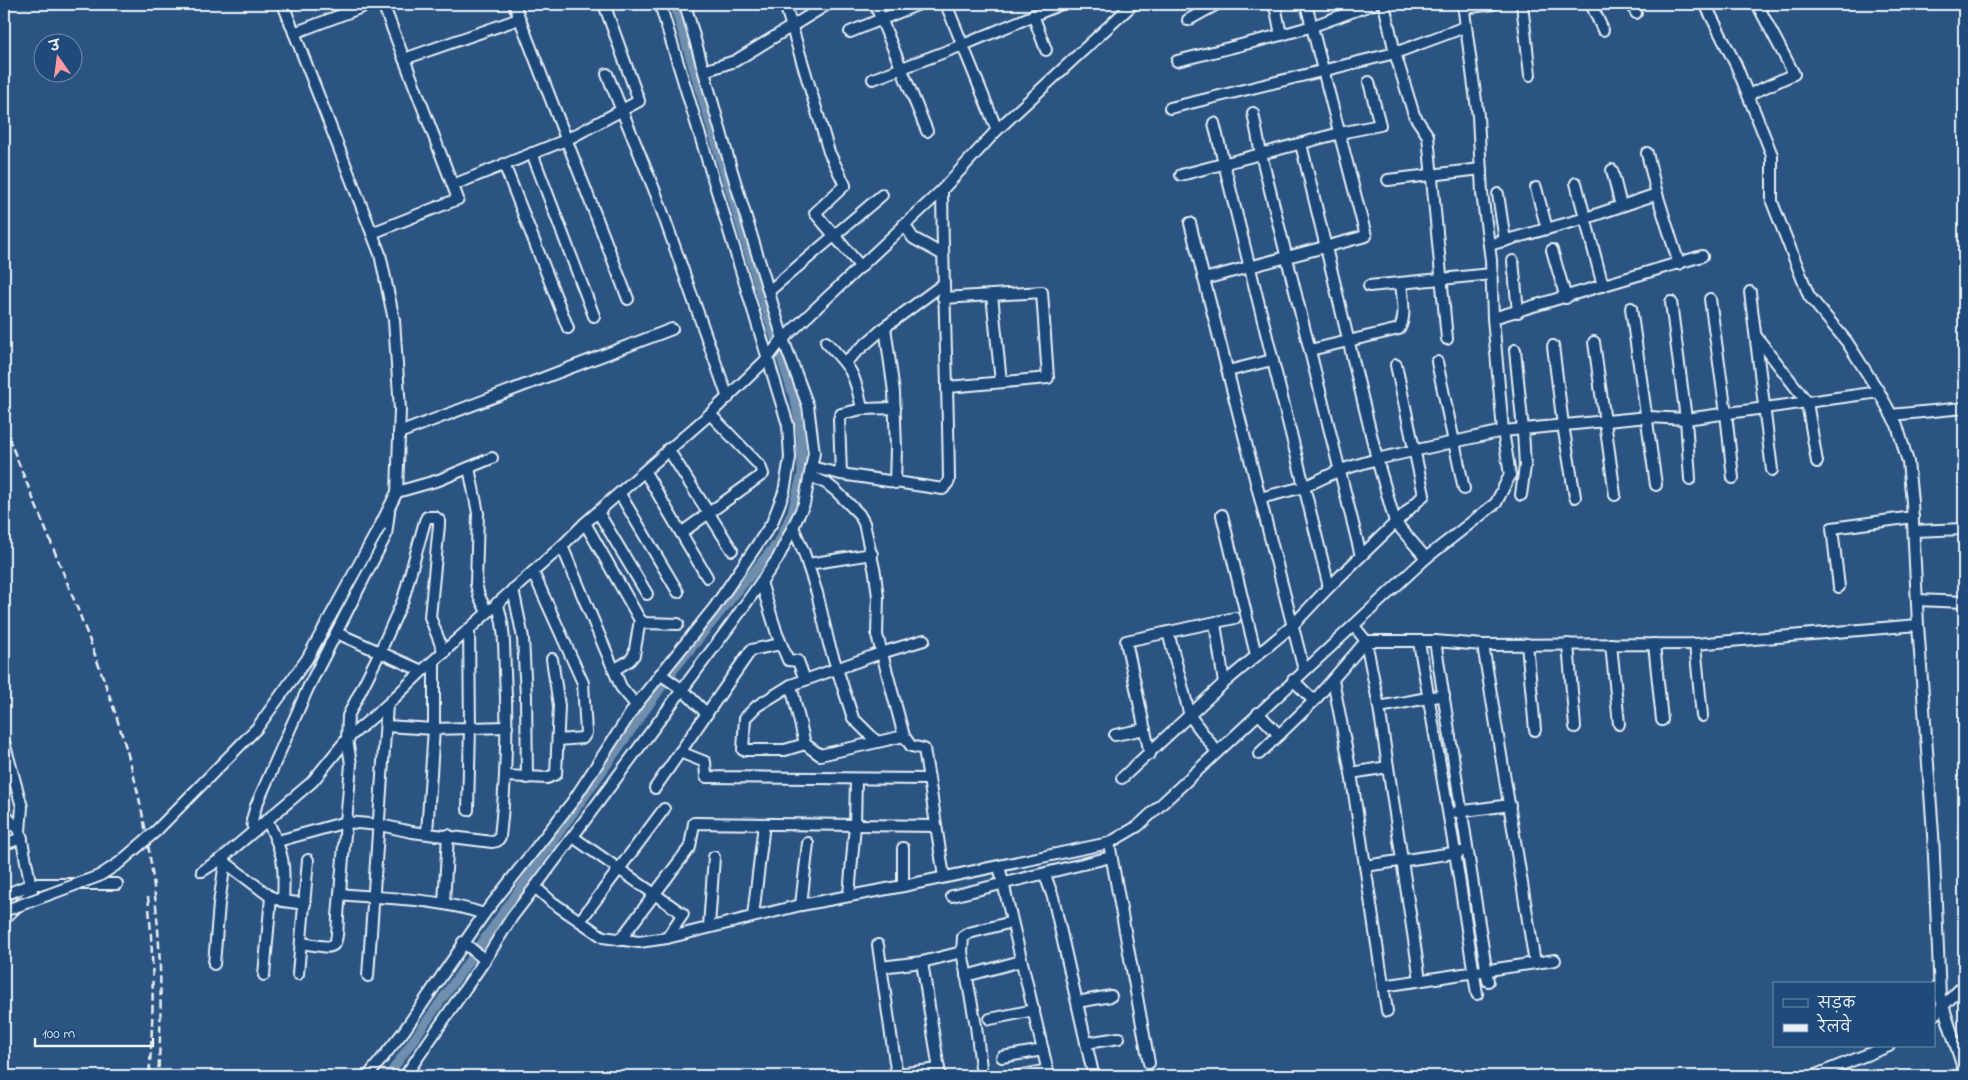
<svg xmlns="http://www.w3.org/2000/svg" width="1968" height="1080" font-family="'Indie Flower','Playpen Sans Deva',sans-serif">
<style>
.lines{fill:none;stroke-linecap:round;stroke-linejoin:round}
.canal{stroke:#708ead;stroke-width:9}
.minor-casing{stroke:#e8f1f8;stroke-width:14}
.minor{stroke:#1f4a7a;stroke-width:10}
.rail{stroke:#e8f1f8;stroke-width:2.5;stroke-dasharray:8 4;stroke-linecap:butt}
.minor-bridge-casing{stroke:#e8f1f8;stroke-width:14;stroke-linecap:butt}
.minor-bridge{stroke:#1f4a7a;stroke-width:10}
</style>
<rect width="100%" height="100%" fill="#2b5482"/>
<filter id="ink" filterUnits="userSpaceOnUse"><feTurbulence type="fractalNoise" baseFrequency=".02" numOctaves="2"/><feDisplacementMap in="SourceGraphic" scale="10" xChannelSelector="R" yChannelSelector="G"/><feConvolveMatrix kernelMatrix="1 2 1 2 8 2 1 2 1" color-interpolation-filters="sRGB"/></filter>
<g filter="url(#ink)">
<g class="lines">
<path class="canal" d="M 388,1076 L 673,671 L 780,539 L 792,512 L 802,473 L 801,434 L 796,405 L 764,304 L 674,4"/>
<defs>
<g id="minor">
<path d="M 283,4 L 380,254 L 394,320 L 400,410 L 397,492 L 380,526"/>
<path d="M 514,4 L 628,299"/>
<path d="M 785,4 L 829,152 L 845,185 L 815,213 L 861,267"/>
<path d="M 875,4 L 927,131"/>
<path d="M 946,4 L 997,130"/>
<path d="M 1384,4 L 1395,53 L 1414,115 L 1428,136 L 1447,339"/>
<path d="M 1522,4 L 1530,75"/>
<path d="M 1591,4 L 1603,30"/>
<path d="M 1632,4 L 1636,13"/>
<path d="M 1705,4 L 1736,65 L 1772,155 L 1772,202 L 1809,296 L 1847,342 L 1879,392 L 1897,425 L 1908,462 L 1912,502 L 1918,625 L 1933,834 L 1940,996 L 1964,1071"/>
<path d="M 1464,8 L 1493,4"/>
<path d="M 1033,15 L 1046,50"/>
<path d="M 1188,20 L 1217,4"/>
<path d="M 850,32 L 919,4"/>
<path d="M 294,33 L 370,4"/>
<path d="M 1281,35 L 1313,26 L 1373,4"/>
<path d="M 404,59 L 519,19"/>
<path d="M 1177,61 L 1281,35 L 1276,10 L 1272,4"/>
<path d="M 704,71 L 735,61 L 828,4"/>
<path d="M 607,74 L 656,194 L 728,398"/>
<path d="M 873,79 L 963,45 L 1061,4"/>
<path d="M 1748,95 L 1794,74 L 1757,4"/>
<path d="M 1170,108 L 1395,53 L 1465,27"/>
<path d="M 1253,113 L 1261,154 L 1361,556"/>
<path d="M 1214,123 L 1329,587"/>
<path d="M 1301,144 L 1377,459 L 1395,522 L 1426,558"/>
<path d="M 532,153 L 594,316"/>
<path d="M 504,164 L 568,328"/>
<path d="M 1612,170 L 1621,206"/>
<path d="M 1181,175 L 1340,133 L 1380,125 L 1369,82"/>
<path d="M 1388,180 L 1481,169"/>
<path d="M 1576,183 L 1603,286"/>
<path d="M 453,185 L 566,140 L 639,101 L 604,4"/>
<path d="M 1536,188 L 1547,229"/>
<path d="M 1498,194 L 1505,241"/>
<path d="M 1657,194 L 1679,264"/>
<path d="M 1190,223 L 1204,279"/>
<path d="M 904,224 L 913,238 L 942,254"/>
<path d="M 372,233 L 458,199 L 383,4"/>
<path d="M 1489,245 L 1586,218 L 1657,194 L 1647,153"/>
<path d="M 1552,250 L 1566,298"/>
<path d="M 1513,261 L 1518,312"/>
<path d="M 1369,286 L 1492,274"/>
<path d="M 769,291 L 882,195"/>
<path d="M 1750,292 L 1772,470"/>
<path d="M 992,295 L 1001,382"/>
<path d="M 943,298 L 1042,292 L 1048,378 L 948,387"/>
<path d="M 1710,299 L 1726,413 L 1733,478"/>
<path d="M 1671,302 L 1686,419 L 1690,479"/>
<path d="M 1631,308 L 1656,485"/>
<path d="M 1493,318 L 1702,256"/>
<path d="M 885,327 L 894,392 L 896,449 L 895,483"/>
<path d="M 1756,336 L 1807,402 L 1817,462"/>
<path d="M 826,342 C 851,368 855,373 862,409"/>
<path d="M 1594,342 L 1615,495"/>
<path d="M 1553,346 L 1563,425 L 1575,497"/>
<path d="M 1310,350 L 1399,329 C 1407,317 1402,297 1401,283"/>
<path d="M 1515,350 L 1523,430 L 1525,466 L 1521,495"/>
<path d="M 845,362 L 885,327 L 942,285"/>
<path d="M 1437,362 L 1464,489"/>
<path d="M 1228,371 L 1272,360"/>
<path d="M 1891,415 L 1964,408"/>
<path d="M 399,433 L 672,329"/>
<path d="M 668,449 L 732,550"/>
<path d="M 811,467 L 841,474 L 943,489 L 949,481 C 948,384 943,287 942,190"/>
<path d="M 469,468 L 478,513 L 476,584 L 479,596 L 487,612"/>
<path d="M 645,472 L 707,577"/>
<path d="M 841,474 L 839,419 L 841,414 L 862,409 L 895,408"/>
<path d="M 397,492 L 439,480 L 492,458"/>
<path d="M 620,494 L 678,592"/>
<path d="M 1260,498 L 1304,487 L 1340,470 L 1377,459 L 1503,431 L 1648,417 L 1686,419 L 1879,392"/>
<path d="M 598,512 L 647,594"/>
<path d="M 1222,515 L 1256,655"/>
<path d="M 585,523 L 640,620 L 645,623 L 678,624"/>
<path d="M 793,527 L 804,553 L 817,593 L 829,644 L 853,718 L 877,742"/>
<path d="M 1914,531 L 1964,529"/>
<path d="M 681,533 L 763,474 L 760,466 L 710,414"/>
<path d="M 562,546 L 621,687 L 636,705"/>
<path d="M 808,564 L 872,554"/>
<path d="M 533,572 L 583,683 L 586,733 L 583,738 L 558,740"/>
<path d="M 761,582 L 777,634 L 788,660 L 798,661 L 805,680"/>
<path d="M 1839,587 L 1832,528 L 1913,517"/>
<path d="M 513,589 L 523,638 L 526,696 L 527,778"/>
<path d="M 1917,600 L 1964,602"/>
<path d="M 1215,623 L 1224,683"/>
<path d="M 1354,626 L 1366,641 L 1379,707 L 1420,980"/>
<path d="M 1168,632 L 1190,716 L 1217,752"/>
<path d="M 337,633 L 422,671"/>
<path d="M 1435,641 L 1488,981"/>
<path d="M 1419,642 L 1455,852 L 1477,994"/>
<path d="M 1527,644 L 1535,730"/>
<path d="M 1568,644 L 1575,727"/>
<path d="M 1611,644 L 1619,724"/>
<path d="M 1654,644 L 1662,720"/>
<path d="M 1695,644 L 1702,716"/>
<path d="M 1483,645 L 1535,963"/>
<path d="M 614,670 L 630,660 L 634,655 L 640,620"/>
<path d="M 1304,670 L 1204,279 L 1366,236 L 1306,4"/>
<path d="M 660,674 L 683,690 L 707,714"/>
<path d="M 1293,680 L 1314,701"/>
<path d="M 1333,680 L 1351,773 L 1387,1011"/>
<path d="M 791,685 L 805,744"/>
<path d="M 1379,707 L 1444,695"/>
<path d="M 1258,713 L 1279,735"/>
<path d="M 386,726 L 434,729 L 507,727"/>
<path d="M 1115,735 L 1145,729"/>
<path d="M 904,736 L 820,755 L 805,744 L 785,750 L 743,750 L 745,718 L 757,706 L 791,685 L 881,653 L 924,640"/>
<path d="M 4,742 L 22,807 L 20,831 L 32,892 L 4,919"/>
<path d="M 680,752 L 705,762 L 706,777 L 929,779 L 924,749 L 911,746 L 904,736 L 877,635 L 878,597 L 875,573 L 864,523 L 859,514 L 836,491 L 826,483 L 810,476"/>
<path d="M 1150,754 L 1126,641 L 1235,618"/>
<path d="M 1259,754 L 1314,701 L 1366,641 L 1435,641 L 1483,645 L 1695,644 L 1918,625"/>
<path d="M 1351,773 L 1388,767"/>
<path d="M 506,776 L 547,778 L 556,774 L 559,706 L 552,659"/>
<path d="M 1122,778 L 1224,683 L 1292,626 L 1329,587 L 1424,495 L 1396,365"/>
<path d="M 929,779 L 944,877"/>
<path d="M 655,788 L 751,650 L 781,644"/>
<path d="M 468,810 L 470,728 L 469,629"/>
<path d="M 1457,812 L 1510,805"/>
<path d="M 4,814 L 20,831"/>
<path d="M 267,820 C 284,854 285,864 283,901"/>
<path d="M 254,831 L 252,820 L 256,806 L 308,688 L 386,535 L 389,512"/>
<path d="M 427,833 L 434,729 L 434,661"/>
<path d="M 573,837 L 683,914 L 667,938"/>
<path d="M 278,841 L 346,822 L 380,825 L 412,832 L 492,842 L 497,841 L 500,837 C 506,782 508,727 505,672 C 504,648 505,625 497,603"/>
<path d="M 1109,843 L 1149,1063"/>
<path d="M 4,844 L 22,838"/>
<path d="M 222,860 L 271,897 L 283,901 L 305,904"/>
<path d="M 999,866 L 1049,1076"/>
<path d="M 1365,866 L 1460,852"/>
<path d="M 202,871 L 221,859 L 312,782 L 347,739 L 387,705 L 422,671 L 562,546 L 585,523 L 710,414 L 767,359 L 780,342 L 942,190 L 997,130 L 1133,4"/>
<path d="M 1045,875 L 1053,897 L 1092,1069"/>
<path d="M 903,886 L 903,848"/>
<path d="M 535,887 L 732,623 L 778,558 L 804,504 L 814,453 L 808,406 L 783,339 L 731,168 L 685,4"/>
<path d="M 340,894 C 388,899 438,898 484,914"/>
<path d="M 4,895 L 32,884 L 117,884"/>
<path d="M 849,895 L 855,825 L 856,779"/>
<path d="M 952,896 L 1111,857"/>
<path d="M 444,903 L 448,835"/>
<path d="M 801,905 L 808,843"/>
<path d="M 753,916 L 764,824"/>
<path d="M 580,921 L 664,809"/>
<path d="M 709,926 L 714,857"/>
<path d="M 620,940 L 690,847 L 694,823 L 936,826"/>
<path d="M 463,942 L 485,960 L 512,917 L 535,887 L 552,902 L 603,937 L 639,942 L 667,938 L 801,905 L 903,886 L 1109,843 L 1138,826 L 1426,558 L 1496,503 L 1510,475 L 1503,431 L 1493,318 L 1491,260 L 1482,193 L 1478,116 L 1463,4"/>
<path d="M 301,943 C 336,948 337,954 338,916 L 351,764 L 347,739 L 348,716 L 380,652 L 403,600 L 425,521 L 427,517 L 435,517 L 439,520 L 439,525 L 430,617 L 444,653"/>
<path d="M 878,945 L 897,1076"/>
<path d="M 962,952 L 963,937 L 969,933 L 1012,922"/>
<path d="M 922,962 L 940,1076"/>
<path d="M 214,964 L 219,904 L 225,862"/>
<path d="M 881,967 L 922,962 L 962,952 L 976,1026 L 982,1076"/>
<path d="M 298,974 L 308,860"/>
<path d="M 264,975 L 271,897"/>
<path d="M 368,976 L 387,705"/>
<path d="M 966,976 L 1021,961"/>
<path d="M 1383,986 L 1555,960"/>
<path d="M 1077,1002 L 1111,996"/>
<path d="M 1934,1015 L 1964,985"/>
<path d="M 990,1019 L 1034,1010"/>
<path d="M 1086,1043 L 1119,1038"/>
<path d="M 1002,1057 L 1043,1050"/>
<path d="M 897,1074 L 939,1069"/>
<path d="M 368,1076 L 404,1031 L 484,914 L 573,801 L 636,705 L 714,608 L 772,523 L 784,492 L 790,458 L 788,425 L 660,4"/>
<path d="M 405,1076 L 485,960"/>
<path d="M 1018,1076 L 1048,1070"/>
<path d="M 1813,1076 L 1889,1046"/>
</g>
</defs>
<use href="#minor" class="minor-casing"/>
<use href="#minor" class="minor"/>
<g class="rail">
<path d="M 4,426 C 48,539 100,652 132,769 C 158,869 165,973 158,1076"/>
<path d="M 148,897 C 154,957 154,1016 149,1076"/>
</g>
<defs>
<path id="minor-bridge" d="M 4,911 L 99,876 L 119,863 L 156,831 L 257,728 L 307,659 L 380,526"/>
</defs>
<use href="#minor-bridge" class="minor-bridge-casing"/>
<use href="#minor-bridge" class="minor-bridge"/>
</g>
</g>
<rect width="1968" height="1080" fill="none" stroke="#1f4a7a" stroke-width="20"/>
<rect x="10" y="10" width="1948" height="1060" fill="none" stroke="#e8f1f8" stroke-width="2" filter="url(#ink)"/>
<rect x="1773" y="982" width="162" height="65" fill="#1f4a7a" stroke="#6f8dac"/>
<rect x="1783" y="999" width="25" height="8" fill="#1f4a7a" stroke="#6f8dac"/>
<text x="1818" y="1008" font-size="15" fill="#e8f1f8">सड़क</text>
<rect x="1783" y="1024" width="25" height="8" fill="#e8f1f8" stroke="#6f8dac"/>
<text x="1818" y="1032" font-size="15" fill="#e8f1f8">रेलवे</text>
<g transform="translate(58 58) rotate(346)"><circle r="24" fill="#1f4a7a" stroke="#6f8dac"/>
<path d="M0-4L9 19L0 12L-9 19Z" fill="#ff9aa2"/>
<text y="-8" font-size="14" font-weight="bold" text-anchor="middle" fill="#e8f1f8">उ</text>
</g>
<path d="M35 1038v8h118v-8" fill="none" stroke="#e8f1f8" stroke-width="2.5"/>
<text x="42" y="1038" font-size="15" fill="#e8f1f8" stroke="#1f4a7a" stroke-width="4" paint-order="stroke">100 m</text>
</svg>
